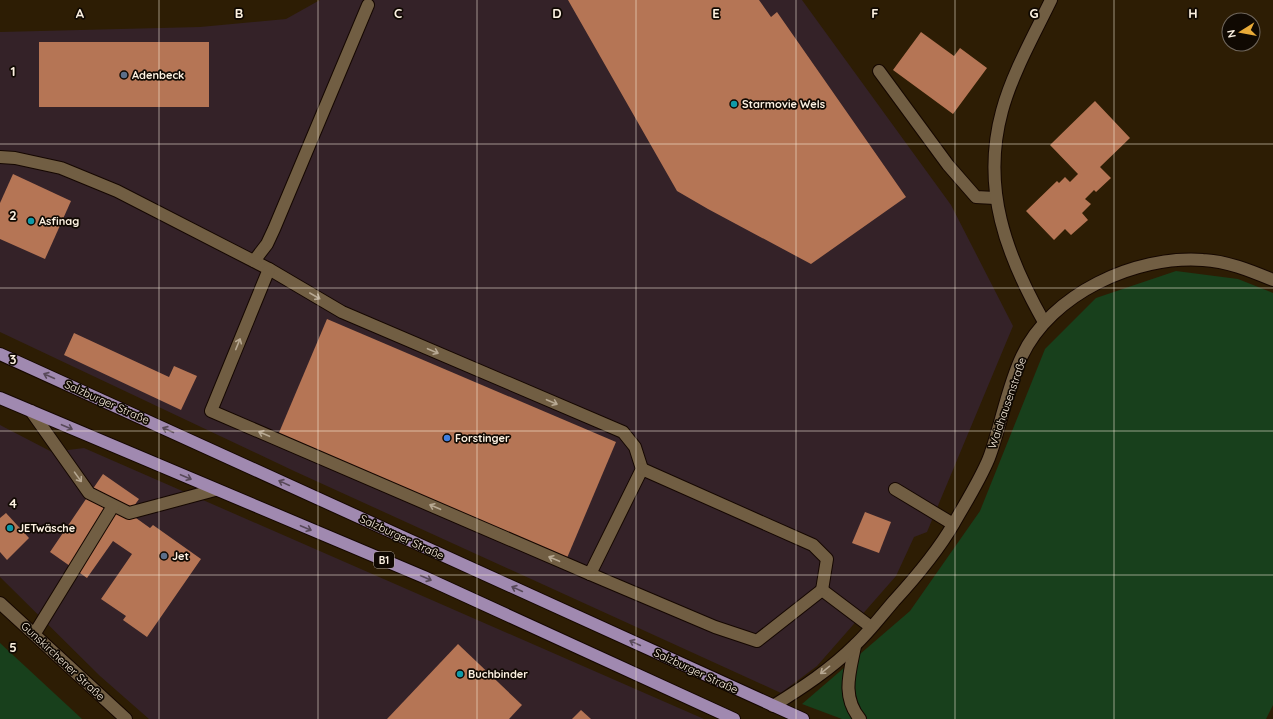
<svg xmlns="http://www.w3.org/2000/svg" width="1273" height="719" font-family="Quicksand,sans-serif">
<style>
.commercial{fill:#342228}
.green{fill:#18401c}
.building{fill:#b57555}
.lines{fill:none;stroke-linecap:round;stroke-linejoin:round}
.minor-casing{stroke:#150700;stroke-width:14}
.major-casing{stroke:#150700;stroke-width:14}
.minor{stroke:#715e43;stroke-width:12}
.major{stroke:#a089b0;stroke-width:12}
.oneway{stroke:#b7a892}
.oneway2{stroke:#584959}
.grid{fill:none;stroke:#fdf2e2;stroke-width:1;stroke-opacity:0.55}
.service-dot{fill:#5c6f8a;stroke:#100902;stroke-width:1.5}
.culture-dot{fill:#0f9aa8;stroke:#100902;stroke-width:1.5}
.shop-dot{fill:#3f7fe0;stroke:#100902;stroke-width:1.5}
.labels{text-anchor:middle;stroke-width:3.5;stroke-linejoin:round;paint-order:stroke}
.shield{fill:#100902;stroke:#b6ac9f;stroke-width:1}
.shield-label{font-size:10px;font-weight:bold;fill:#fdf2e2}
.poi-label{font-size:11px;font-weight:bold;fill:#fdf2e2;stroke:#100902;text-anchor:start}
.street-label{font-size:11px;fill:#fdf2e2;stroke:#100902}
.grid-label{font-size:13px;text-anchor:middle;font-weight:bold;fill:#fdf2e2;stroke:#100902;stroke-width:3.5;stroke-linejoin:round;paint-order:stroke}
</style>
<rect width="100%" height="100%" fill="#2d1d04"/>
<g class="commercial">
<path d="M 320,0 L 802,0 L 951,205 L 1013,326 L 927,532 L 914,537 L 896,576 L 817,666 L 781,693 L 294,471 L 0,332 L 0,32 L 200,27 L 286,19 Z"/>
<path d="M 0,425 L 52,452 L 84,448 L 704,719 L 149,719 L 100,676 L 0,577 Z"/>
</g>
<g class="green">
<path d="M 1176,271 L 1238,279 L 1273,293 L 1273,705 L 1266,719 L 842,719 L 802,704 L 910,611 L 980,511 L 1045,349 L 1096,298 Z"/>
<path d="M 0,643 L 82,719 L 0,719 Z"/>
</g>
<g class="building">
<path d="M 568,0 L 759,0 L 771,17 L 777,12 L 906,197 L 811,264 L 708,209 L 677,191 Z"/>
<path d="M 921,32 L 954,56 L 960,48 L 987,68 L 953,114 L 893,70 Z"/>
<rect x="39" y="42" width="170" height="65"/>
<path d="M 1095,101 L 1130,138 L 1100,167 L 1111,178 L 1096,192 L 1094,190 L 1085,199 L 1091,204 L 1082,213 L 1088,220 L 1071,235 L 1065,229 L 1054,240 L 1026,211 L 1057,181 L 1059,183 L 1065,177 L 1070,182 L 1078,174 L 1050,145 Z"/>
<path d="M 13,174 L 71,201 L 45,259 L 0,239 L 0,203 Z"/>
<path d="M 327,319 L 616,442 L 567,558 L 278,435 Z"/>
<path d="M 74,333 L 169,377 L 174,366 L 197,376 L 181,410 L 64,355 Z"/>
<path d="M 103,474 L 139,499 L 129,513 L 150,528 L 153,525 L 201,559 L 147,637 L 123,620 L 126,616 L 101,599 L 132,554 L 113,541 L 87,578 L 50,552 Z"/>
<path d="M 865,512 L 891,522 L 879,553 L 852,543 Z"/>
<path d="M 6,513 L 29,538 L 7,560 L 0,552 L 0,518 Z"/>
<path d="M 458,644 L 522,705 L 509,719 L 387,719 Z"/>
<path d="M 581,710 L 591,719 L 572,719 Z"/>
</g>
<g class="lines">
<defs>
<g id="minor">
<path d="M 879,71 L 948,165 L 976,197 L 995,198"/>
<path d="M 0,157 L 15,158 L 61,168 L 117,191 L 269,269 L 342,312 L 623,432 L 635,447 L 642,469 L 590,574 L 715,627 L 757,641 L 822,590 L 871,627"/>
<path d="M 254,261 L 267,244 L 274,229 L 368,5"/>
<path d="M 269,269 L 211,411 L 590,574"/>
<path d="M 1044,322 C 1006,255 981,188 1002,111 C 1012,74 1034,35 1051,0"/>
<path d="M 31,411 L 89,493 L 129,513 L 215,490"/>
<path d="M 642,469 L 813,545 L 827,559 L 822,590"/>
<path d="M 895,489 L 953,524"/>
<path d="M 0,603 L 126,719"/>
<path d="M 35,633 L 113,506"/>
<path d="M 855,646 C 850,672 841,696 860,719"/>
<path d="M 773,706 C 802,688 831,669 855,645 C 869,632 881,616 894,601 C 916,577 938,551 954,523 C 966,502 980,480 989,458 C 1001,426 1007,387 1022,356 C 1051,294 1135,255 1203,260 C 1227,261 1251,271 1273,280"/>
</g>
<g id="major">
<path d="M 0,354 L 803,719"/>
<path d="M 0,398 L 424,577 L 734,719"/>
</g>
</defs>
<use href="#minor" class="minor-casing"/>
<use href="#major" class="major-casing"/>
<use href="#minor" class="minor"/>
<use href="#major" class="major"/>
</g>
<defs><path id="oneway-shaft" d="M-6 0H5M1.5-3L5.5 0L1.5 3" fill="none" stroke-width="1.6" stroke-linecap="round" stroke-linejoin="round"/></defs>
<g class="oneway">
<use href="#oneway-shaft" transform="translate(315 296) rotate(30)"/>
<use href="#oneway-shaft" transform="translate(238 344) rotate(-68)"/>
<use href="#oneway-shaft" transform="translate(433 351) rotate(23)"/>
<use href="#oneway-shaft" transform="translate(552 402) rotate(23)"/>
<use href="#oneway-shaft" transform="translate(264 434) rotate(-157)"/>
<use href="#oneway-shaft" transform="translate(78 477) rotate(54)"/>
<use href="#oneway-shaft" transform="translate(435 507) rotate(-157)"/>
<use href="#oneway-shaft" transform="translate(554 559) rotate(-157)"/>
<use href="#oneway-shaft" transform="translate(825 670) rotate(141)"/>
</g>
<g class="oneway2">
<use href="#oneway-shaft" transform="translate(49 376) rotate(-156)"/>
<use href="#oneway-shaft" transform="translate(67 427) rotate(23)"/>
<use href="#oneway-shaft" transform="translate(168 430) rotate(-156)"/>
<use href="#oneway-shaft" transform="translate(186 477) rotate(23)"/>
<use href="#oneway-shaft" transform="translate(284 483) rotate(-155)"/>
<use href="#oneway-shaft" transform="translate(306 528) rotate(23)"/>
<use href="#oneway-shaft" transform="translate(426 578) rotate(24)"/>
<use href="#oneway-shaft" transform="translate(517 589) rotate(-155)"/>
<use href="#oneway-shaft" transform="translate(635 643) rotate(-155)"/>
</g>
<path class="grid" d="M 159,0 L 159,719M 318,0 L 318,719M 477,0 L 477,719M 636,0 L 636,719M 796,0 L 796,719M 955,0 L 955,719M 1114,0 L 1114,719M 0,144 L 1273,144M 0,288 L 1273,288M 0,431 L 1273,431M 0,575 L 1273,575"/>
<g class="service-dot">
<circle cx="124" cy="75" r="4"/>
<circle cx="164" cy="556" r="4"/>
</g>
<g class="culture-dot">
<circle cx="734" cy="104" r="4"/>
<circle cx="31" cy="221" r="4"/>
<circle cx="10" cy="528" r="4"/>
<circle cx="460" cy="674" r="4"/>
</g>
<circle class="shop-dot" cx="447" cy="438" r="4"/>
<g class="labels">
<rect class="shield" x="374" y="552" width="20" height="16" rx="3"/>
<g class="shield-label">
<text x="384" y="564">B1</text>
</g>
<g class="poi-label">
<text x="132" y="79">Adenbeck</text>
<text x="742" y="108">Starmovie Wels</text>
<text x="39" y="225">Asfinag</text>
<text x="455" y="442">Forstinger</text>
<text x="18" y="532">JETwäsche</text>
<text x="172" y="560">Jet</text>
<text x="468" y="678">Buchbinder</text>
</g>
<g class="street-label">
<text transform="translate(107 402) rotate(24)" y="4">Salzburger Straße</text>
<text transform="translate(1007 403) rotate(-71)" y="4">Waidhausenstraße</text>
<text transform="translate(402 537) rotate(25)" y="4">Salzburger Straße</text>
<text transform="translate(63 661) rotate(43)" y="4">Gunskirchener Straße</text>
<text transform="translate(696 671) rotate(25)" y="4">Salzburger Straße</text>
</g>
</g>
<g class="grid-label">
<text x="80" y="18">A</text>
<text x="239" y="18">B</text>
<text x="398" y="18">C</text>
<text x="557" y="18">D</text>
<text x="716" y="18">E</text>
<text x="875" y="18">F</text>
<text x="1034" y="18">G</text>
<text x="1193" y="18">H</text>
<text x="13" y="76">1</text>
<text x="13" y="220">2</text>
<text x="13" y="364">3</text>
<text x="13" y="508">4</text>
<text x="13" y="652">5</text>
</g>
<g transform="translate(1241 32) rotate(259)"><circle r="19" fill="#100902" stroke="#6f665c"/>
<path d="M0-3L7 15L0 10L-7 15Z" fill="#e9ab38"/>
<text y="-6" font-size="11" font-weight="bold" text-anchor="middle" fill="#fdf2e2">N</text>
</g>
</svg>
